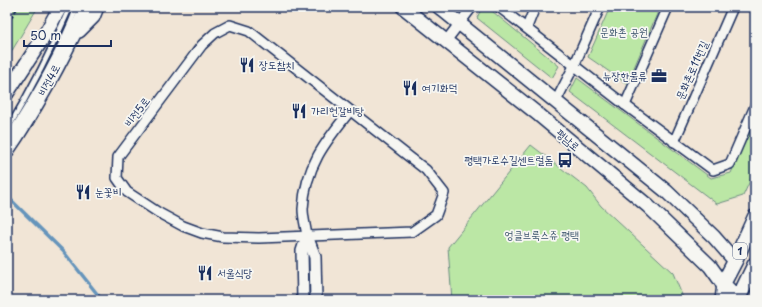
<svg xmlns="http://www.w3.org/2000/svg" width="762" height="307" font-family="'Playpen Sans','Poor Story',sans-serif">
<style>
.green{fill:#bbe7a5;stroke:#6b8b82}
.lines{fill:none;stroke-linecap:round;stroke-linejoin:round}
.stream{stroke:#6594bb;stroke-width:3.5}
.service-casing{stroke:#1b2f5e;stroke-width:8}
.minor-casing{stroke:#1b2f5e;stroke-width:12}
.tertiary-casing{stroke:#1b2f5e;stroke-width:14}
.secondary-casing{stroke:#1b2f5e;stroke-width:16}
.primary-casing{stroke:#1b2f5e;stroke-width:17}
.path{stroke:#1b2f5e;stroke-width:2;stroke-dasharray:4 3;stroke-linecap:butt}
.service{stroke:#f6f6f2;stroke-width:4.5}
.minor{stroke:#f6f6f2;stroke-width:9}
.tertiary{stroke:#f6f6f2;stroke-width:11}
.secondary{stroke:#f6f6f2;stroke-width:13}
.primary{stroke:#f6f6f2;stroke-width:14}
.labels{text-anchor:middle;stroke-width:3.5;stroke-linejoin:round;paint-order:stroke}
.shield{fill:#f6f6f2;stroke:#5d6b8a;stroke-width:1}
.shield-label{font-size:10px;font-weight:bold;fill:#1b2f5e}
.park-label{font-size:11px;fill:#3b546c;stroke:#f6f6f2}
.poi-label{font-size:11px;fill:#1b2f5e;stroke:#f6f6f2;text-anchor:start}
.street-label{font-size:11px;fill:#1b2f5e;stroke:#f6f6f2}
</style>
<rect width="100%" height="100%" fill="#f1e5d6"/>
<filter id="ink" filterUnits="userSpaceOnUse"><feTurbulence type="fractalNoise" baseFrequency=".025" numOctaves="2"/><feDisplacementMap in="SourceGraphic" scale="8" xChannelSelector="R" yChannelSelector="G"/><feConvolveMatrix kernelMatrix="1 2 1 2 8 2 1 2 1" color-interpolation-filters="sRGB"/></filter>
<g filter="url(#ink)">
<g class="green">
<path d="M 7,7 L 38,7 L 7,59 Z"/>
<path d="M 482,7 L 487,7 L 559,66 L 552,78 L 477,18 Z"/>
<path d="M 610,7 L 660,7 L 627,84 L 588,57 Z"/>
<path d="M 577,78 L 711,178 L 731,173 L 755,118 L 755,170 L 743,196 L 717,204 L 570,92 Z"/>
<path d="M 531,145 L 587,188 L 601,206 L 673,273 L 684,300 L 452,300 L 448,247 Z"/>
</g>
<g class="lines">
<path class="stream" d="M 7,196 L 63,251 L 102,300"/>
<defs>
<g id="service">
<path d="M 7,130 C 31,90 52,49 70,7"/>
<path d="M 7,138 C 34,97 59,53 77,7"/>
</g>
<g id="minor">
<path d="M 499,7 L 625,105 L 713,170 L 730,164 L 755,106"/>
<path d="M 230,25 L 249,31 L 426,170 L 444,193 L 436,215 L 412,232 L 259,238 L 223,237 L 202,233 L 183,226 L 159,213 L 127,192 L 117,178 L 118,157 L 202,45 L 215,33 Z"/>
<path d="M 527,27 L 535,7"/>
<path d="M 446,41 L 472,7"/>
<path d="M 556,101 L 574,66 L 600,7"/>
<path d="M 625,105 L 668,7"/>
<path d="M 674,142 L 733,7"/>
<path d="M 307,236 C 306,228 303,218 303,209 C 305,167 325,142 350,111"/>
</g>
<g id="tertiary">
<path d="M 307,236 L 315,257 L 316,300"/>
<path d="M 303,300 L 302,251 L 307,236"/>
<path d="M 721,300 L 723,284"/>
</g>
<g id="secondary">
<path d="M 403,7 L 539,115 L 648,206 L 710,266 L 723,284"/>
<path d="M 439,7 L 666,191 L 714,237 L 735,261"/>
<path d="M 79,31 L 93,17 L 97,7"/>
<path d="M 7,93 L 43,38 L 60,7"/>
<path d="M 7,151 C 38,106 64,56 87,7"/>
</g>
<g id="primary">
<path d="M 738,299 L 755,264"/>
<path d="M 739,300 L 723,284 L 735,261 L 755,217"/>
</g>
</defs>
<use href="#service" class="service-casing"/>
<use href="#minor" class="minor-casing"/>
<use href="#tertiary" class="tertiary-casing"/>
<use href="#secondary" class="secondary-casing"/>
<use href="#primary" class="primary-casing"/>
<path class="path" d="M 7,24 L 18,7"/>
<use href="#service" class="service"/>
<use href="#minor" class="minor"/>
<use href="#tertiary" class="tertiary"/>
<use href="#secondary" class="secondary"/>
<use href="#primary" class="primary"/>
</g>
</g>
<defs>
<symbol id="restaurant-bare" viewBox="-9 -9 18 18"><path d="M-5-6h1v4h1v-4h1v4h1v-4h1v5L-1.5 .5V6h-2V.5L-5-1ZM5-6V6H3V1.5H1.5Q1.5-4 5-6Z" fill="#1b2f5e" stroke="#f6f6f2" stroke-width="2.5" paint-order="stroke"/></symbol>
<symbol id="office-bare" viewBox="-9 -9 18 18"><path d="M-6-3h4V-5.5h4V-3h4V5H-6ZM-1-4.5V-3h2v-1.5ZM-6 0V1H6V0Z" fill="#1b2f5e" stroke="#f6f6f2" stroke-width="2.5" paint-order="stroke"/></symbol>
<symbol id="bus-bare" viewBox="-9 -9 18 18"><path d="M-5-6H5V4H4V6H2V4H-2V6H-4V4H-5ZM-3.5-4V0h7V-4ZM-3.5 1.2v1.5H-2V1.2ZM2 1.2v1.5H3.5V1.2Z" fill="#1b2f5e" stroke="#f6f6f2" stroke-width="2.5" paint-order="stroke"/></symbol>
</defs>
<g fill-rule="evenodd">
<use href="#restaurant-bare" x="236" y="54" width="22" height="22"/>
<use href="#office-bare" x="648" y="65" width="22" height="22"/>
<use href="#restaurant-bare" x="399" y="77" width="22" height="22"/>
<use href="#restaurant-bare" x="288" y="100" width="22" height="22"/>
<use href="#bus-bare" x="554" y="149" width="22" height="22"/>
<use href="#restaurant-bare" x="72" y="181" width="22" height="22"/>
<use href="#restaurant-bare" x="194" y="262" width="22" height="22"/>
</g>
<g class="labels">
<rect class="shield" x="733" y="243" width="14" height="16" rx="3"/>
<g class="shield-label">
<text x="740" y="255">1</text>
</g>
<g class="park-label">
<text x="624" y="36">문화촌 공원</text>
<text x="542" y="239">엉클브룩스쥬 평택</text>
</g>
<g class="poi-label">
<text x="259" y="69">장도참치</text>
<text x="647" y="80" text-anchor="end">뉴장한물류</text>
<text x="422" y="92">여기화덕</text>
<text x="311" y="115">가리헌갈비탕</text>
<text x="553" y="164" text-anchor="end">평택가로수길센트럴돔</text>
<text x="95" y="196">눈꽃비</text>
<text x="217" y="277">서울식당</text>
</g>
<g class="street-label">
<text transform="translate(692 70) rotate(-66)" y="4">문화촌로11번길</text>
<text transform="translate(49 80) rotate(-62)" y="4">비전4로</text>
<text transform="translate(137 112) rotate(-53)" y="4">비전5로</text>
<text transform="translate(568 140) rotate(40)" y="4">평남로</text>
</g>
</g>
<rect width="762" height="307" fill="none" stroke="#f6f6f2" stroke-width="24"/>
<rect x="12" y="12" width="738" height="283" fill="none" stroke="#1b2f5e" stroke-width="1.5" filter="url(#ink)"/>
<path d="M24 40v6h87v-6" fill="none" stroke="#1b2f5e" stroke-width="2"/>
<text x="30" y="40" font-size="12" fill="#1b2f5e" stroke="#f6f6f2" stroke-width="3" paint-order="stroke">50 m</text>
</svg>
